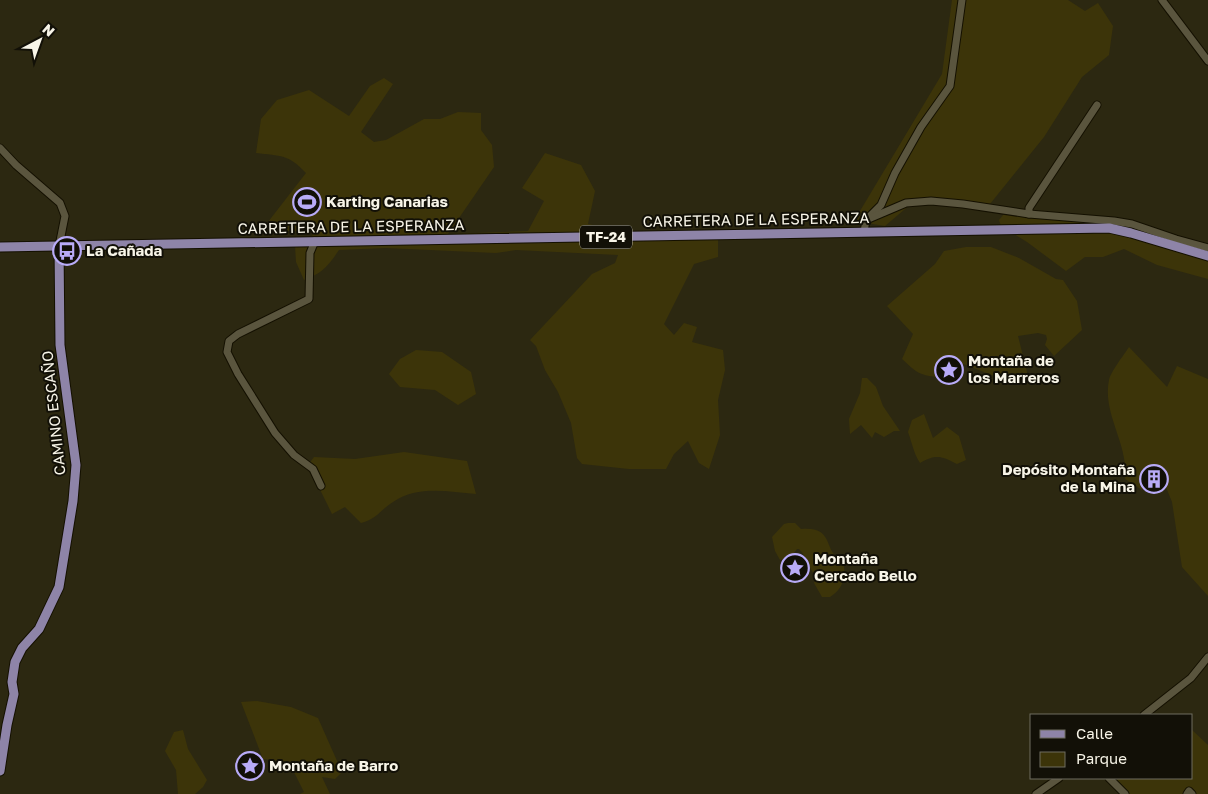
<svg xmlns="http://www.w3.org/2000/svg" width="1208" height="794" font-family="'Golos Text',sans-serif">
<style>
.green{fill:#3c3409}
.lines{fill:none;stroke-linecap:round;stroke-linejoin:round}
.minor-casing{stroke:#141000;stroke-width:9}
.major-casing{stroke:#141000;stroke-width:11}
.minor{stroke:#5a553e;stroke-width:7}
.major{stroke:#8e84a8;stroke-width:9}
.labels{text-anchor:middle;stroke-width:4;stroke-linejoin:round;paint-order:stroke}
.shield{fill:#121007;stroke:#b3b0a4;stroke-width:1}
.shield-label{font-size:14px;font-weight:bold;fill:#f8f5e8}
.poi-label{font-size:15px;font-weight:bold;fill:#f8f5e8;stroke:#121007;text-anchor:start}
.street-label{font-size:15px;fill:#f8f5e8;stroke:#121007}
</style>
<rect width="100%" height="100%" fill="#2c2811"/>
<g class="green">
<path d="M 952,0 L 1068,0 L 1085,11 L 1098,3 L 1113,26 L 1109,55 L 1082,77 L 1044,137 L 990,204 L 963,200 L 918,198 L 885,226 L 854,221 L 942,74 Z"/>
<path d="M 384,78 L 393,84 L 361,132 L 374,142 L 386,140 L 424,119 L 440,119 L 458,112 L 481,113 L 481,130 L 492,145 L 494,167 L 448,234 L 528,231 L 544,201 L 522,188 L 545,153 L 581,165 L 595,191 L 588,224 L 608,228 L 635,239 L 718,240 L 718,257 L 694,264 L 664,324 L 674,335 L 684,323 L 697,327 L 692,342 L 723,350 L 725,370 L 718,400 L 720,435 L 709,469 L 699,463 L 688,441 L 674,454 L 666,469 L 629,469 L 582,464 L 577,458 L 571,423 L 558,392 L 545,370 L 536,346 L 530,340 L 592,274 L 615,263 L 618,255 L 516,250 L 496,253 L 386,248 L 339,250 C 328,266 323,273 304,280 L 296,262 L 295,246 L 313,238 L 311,231 L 261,231 L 306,173 C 288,154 281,156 256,153 L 261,119 L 277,100 L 309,90 L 349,116 L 370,86 Z"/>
<path d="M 1007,210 L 1075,221 L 1107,224 L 1208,253 L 1208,279 L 1157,265 L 1124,249 L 1103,257 L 1085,257 L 1066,271 L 1027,242 L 1001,226 L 999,220 Z"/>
<path d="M 966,247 L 991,247 L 1019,258 L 1056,279 L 1063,280 L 1077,301 L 1082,330 L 1054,356 L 1045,345 L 1047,339 L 1046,335 L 1038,333 L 1018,336 L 1028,376 L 1015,384 L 963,364 C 953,376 938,380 922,374 C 915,372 908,364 902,359 L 913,334 L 887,306 L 935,264 L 944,251 Z"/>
<path d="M 1129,347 L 1167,387 L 1177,366 L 1208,379 L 1208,596 L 1182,567 L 1172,502 L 1161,475 L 1150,472 L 1145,486 L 1142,490 L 1125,479 C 1129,444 1102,414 1109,380 C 1111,371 1124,355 1129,347 Z"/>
<path d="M 416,350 L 442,352 L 471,372 L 476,394 L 458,405 L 435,390 L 400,387 L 389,374 L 400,359 Z"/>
<path d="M 862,378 L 867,378 L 876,387 L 883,406 L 900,431 L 894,431 L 884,437 L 875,432 L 872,438 L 861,425 L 850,434 L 849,419 L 860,393 Z"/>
<path d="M 924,414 L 933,438 L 947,427 L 959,436 L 966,460 L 957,464 C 941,456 936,454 920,463 C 914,454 912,443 908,432 L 912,420 Z"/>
<path d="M 404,452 L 467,461 L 476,494 C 448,492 418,485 393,502 C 380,510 377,519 361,523 L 345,507 L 332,514 L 308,465 L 314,457 L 355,459 Z"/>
<path d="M 788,523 L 795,523 L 801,529 C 836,526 822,552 842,560 C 848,575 843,589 830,597 L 822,597 L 814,583 L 816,577 C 809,569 807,556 799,549 L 797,549 L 791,557 L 780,560 L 775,551 L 772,537 L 784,524 Z"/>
<path d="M 257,701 L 291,707 L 318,718 L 342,772 L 335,779 L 322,777 L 330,794 L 300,794 L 304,792 L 289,762 L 263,759 L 241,702 Z"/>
<path d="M 183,730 L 188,749 L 207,780 L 203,787 L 195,794 L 178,794 L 176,770 L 165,751 L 174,732 Z"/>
<path d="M 1192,730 L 1208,745 L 1208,794 L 1128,794 L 1112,778 L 1192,778 Z"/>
</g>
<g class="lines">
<defs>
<g id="minor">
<path d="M 1162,0 L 1208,61"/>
<path d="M 0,148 L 16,165 L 60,203 L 65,216 L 59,246"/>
<path d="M 1029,214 L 1029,208 L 1097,105"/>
<path d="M 869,217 L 881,205 L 895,173 L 921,127 L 950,86 L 962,0"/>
<path d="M 864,232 L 866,220 L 906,203 L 931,201 L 963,204 L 1029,214 L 1114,221 L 1132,224 L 1176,239 L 1208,248"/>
<path d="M 315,241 L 310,253 L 309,299 L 238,334 L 229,341 L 227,352 L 238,374 L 275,433 L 294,455 L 313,469 L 321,486"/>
<path d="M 1144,715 L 1191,678 L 1208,657"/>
<path d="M 1109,778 L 1125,794"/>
<path d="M 1036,794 L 1059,778"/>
<path d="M 1187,794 L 1189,791 L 1192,794"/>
</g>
<g id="major">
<path d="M 0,247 L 1109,228 L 1131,233 L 1208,256"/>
<path d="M 0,771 L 7,725 L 14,694 L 12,682 L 15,662 L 22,648 L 39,629 L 59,587 L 73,501 L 76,465 L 60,345 L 59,246"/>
</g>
</defs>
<use href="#minor" class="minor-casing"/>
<use href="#major" class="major-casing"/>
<use href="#minor" class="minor"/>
<use href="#major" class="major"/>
</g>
<defs>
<symbol id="stadium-ring" viewBox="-11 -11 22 22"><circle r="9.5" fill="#121007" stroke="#b8abf7" stroke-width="1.5"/><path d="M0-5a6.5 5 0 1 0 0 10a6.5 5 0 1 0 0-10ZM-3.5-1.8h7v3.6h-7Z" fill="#b8abf7"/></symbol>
<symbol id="bus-ring" viewBox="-11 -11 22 22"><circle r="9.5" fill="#121007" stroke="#b8abf7" stroke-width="1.5"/><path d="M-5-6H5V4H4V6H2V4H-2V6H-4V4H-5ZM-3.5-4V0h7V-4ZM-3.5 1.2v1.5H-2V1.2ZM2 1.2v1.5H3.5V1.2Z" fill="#b8abf7"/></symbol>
<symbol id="sight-ring" viewBox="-11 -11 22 22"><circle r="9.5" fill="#121007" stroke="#b8abf7" stroke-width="1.5"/><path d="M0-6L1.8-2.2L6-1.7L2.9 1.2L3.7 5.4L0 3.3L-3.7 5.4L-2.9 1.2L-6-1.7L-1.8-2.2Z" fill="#b8abf7"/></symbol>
<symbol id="building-ring" viewBox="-11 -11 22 22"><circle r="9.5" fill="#121007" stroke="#b8abf7" stroke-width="1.5"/><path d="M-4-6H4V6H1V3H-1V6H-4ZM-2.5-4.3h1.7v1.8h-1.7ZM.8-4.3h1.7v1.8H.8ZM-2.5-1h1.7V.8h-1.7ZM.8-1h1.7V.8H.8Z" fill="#b8abf7"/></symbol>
</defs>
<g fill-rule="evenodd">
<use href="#stadium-ring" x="291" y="186" width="32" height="32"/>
<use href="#bus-ring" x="51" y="235" width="32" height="32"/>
<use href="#sight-ring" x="933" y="354" width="32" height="32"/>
<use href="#building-ring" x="1138" y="463" width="32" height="32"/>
<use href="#sight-ring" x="779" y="552" width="32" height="32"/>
<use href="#sight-ring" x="234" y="750" width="32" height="32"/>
</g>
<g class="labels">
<rect class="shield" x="580" y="225.5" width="52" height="23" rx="4"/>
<g class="shield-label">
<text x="606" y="242">TF-24</text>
</g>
<g class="poi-label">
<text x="326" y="207">Karting Canarias</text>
<text x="86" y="256">La Cañada</text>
<text x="968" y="366">Montaña de<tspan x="968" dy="17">los Marreros</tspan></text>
<text x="1135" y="475" text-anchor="end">Depósito Montaña<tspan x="1135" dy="17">de la Mina</tspan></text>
<text x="814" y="564">Montaña<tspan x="814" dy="17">Cercado Bello</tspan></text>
<text x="269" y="771">Montaña de Barro</text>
</g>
<g class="street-label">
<text transform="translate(756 220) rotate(-1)" y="5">CARRETERA DE LA ESPERANZA</text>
<text transform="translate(351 227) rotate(-1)" y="5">CARRETERA DE LA ESPERANZA</text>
<text transform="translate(54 413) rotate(-96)" y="5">CAMINO ESCAÑO</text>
</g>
</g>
<rect x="1030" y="714" width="162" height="65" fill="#121007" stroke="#6e6c61"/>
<rect x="1040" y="730" width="25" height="8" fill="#8e84a8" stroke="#6e6c61"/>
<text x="1076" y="739" font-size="15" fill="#f8f5e8">Calle</text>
<rect x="1040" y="752" width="25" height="15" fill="#3c3409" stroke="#6e6c61"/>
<text x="1076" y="764" font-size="15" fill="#f8f5e8">Parque</text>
<g transform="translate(40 40) rotate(41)" stroke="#121007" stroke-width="4" paint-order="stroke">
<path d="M0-4L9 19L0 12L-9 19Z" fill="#f8f5e8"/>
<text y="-8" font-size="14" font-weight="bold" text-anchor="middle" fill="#f8f5e8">N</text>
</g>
</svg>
